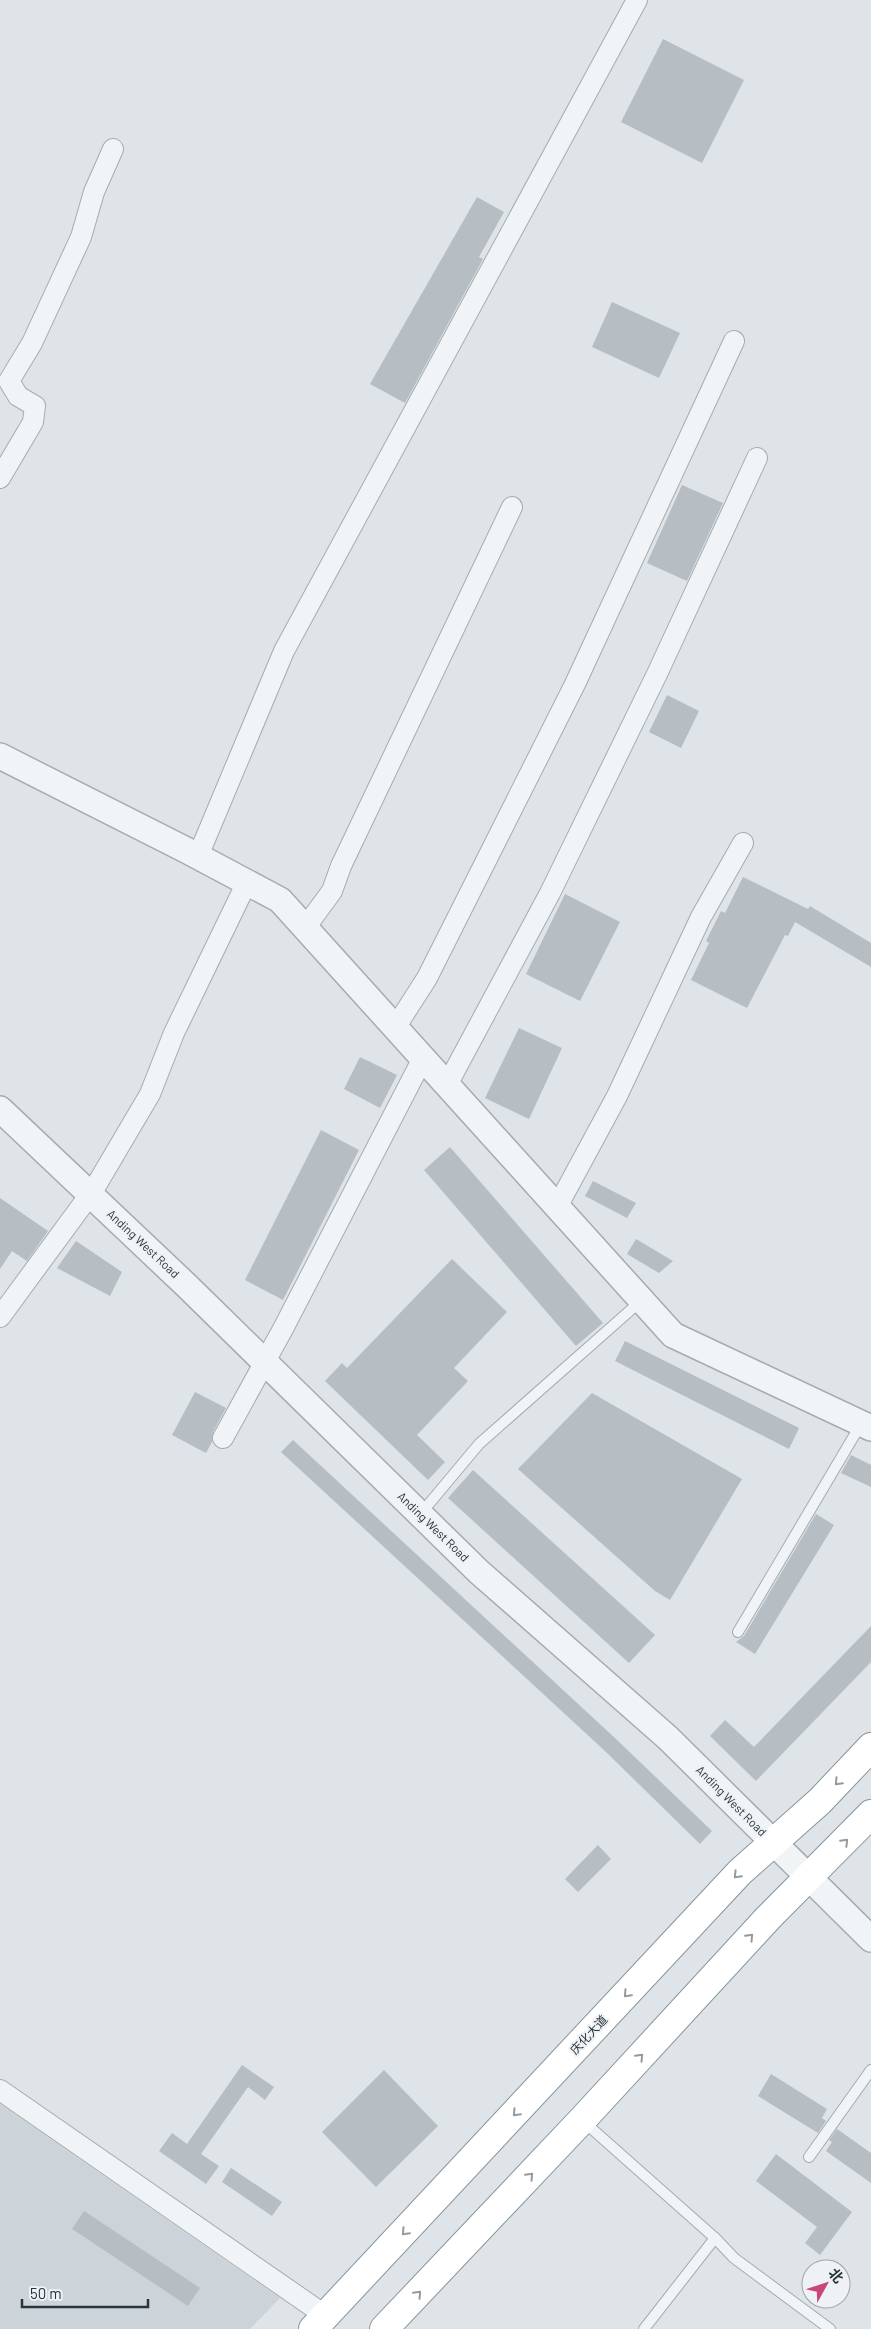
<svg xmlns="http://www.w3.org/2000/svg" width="871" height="2329" font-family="Barlow,'Noto Sans SC',sans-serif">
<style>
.built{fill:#ccd4d9}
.building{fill:#b6bec4}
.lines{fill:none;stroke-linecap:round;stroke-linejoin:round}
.service-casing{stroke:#a4acb1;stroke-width:12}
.minor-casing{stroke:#a4acb1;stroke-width:22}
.tertiary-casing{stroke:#a4acb1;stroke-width:28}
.trunk-casing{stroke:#86959d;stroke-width:30}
.service{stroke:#f1f4f6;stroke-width:10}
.minor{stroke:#f1f4f6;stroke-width:20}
.tertiary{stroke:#f1f4f6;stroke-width:25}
.trunk{stroke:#fff;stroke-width:28}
.oneway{stroke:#949a9e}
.labels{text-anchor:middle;stroke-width:4;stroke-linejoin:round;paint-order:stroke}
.street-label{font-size:12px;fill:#28353e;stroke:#eef2f5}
</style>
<rect width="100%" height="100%" fill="#dee4e7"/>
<path class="built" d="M 0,2104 L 280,2298 L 250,2329 L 0,2329 Z"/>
<g class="building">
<path d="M 663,39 L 744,80 L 702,163 L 621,122 Z"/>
<path d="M 477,197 L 504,212 L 479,257 L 483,259 L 405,403 L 370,384 Z"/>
<path d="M 612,302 L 680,333 L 659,378 L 592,347 Z"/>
<path d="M 682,485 L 723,503 L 687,581 L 647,563 Z"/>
<path d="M 667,695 L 699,711 L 681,748 L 649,732 Z"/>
<path d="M 743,877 L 808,909 L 810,906 L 871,943 L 871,967 L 795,922 L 788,936 L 785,935 L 747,1008 L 691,980 L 709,943 L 706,941 L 721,911 L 725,913 Z"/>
<path d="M 565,894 L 620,922 L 580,1001 L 526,974 Z"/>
<path d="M 519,1028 L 562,1048 L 529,1119 L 485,1098 Z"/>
<path d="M 360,1057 L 397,1075 L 380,1108 L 344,1089 Z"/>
<path d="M 321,1130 L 359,1150 L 283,1300 L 245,1280 Z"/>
<path d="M 450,1147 L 603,1323 L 576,1346 L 424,1170 Z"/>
<path d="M 593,1181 L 636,1203 L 627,1218 L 585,1196 Z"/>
<path d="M 0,1198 L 48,1231 L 27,1261 L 12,1251 L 0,1269 Z"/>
<path d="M 636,1239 L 673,1261 L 659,1273 L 627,1254 Z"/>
<path d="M 76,1241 L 122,1272 L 110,1296 L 57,1268 Z"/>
<path d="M 452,1259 L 507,1312 L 454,1368 L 468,1381 L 417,1435 L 445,1462 L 428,1480 L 325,1381 L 342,1363 L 347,1368 Z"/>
<path d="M 625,1341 L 799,1428 L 789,1449 L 615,1361 Z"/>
<path d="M 195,1392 L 226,1408 L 213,1432 L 212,1442 L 206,1453 L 172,1435 Z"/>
<path d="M 592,1393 L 742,1479 L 670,1600 L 655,1591 L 518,1469 Z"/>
<path d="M 293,1440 L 616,1739 L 712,1831 L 700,1844 L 605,1751 L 281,1452 Z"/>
<path d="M 851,1455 L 871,1465 L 871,1487 L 841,1473 Z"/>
<path d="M 473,1470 L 655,1635 L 629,1663 L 448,1498 Z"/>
<path d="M 816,1514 L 834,1525 L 755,1654 L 736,1642 L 744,1636 Z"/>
<path d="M 871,1626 L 871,1662 L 756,1781 L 710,1736 L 725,1720 L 754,1747 Z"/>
<path d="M 598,1845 L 611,1859 L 578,1892 L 565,1879 Z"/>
<path d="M 242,2065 L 274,2087 L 265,2100 L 248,2087 L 201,2154 L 219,2166 L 206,2184 L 159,2151 L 172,2133 L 187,2144 Z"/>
<path d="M 384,2070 L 438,2126 L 376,2187 L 322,2132 Z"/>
<path d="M 771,2074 L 827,2109 L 822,2118 L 826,2121 L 818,2133 L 758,2096 Z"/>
<path d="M 837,2129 L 871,2153 L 871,2183 L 826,2151 L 832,2142 L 829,2140 Z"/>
<path d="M 776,2154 L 852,2212 L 820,2255 L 805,2243 L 817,2227 L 756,2181 Z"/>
<path d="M 231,2168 L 282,2202 L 272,2216 L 222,2182 Z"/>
<path d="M 84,2211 L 200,2288 L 188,2306 L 72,2229 Z"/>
</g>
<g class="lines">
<defs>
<g id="service">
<path d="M 428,1505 L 479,1444 L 642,1300"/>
<path d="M 738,1632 L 861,1424"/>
<path d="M 583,2121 L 715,2238 L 644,2329"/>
<path d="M 809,2157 L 871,2070"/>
<path d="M 715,2238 L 734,2258 L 830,2329"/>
</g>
<g id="minor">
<path d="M 0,478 L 33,422 L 35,406 L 18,396 L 9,381 L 32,343 L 81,237 L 94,192 L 113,149"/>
<path d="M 198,856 L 284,651 L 637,0"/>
<path d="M 305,928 L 332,891 L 341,866 L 512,507"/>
<path d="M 395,1028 L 427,978 L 575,684 L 734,341"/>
<path d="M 447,1085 L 550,893 L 657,674 L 757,458"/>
<path d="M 557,1207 L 617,1096 L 701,917 L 743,843"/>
<path d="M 0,1317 L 94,1189 L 150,1094 L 174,1033 L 247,882"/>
<path d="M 223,1438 L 284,1327 L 423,1058"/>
<path d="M 0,2090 L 326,2316"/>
</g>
<g id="tertiary">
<path d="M 0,756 L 186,850 L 280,900 L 673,1335 L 871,1428"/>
<path d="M 0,1109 L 186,1285 L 479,1572 L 668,1738 L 871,1939"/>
</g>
<g id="trunk">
<path d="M 313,2329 L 740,1872 L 820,1801 L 871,1747"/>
<path d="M 384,2329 L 582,2120 L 768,1918 L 871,1814"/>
</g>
</defs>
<use href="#service" class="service-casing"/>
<use href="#minor" class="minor-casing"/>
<use href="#tertiary" class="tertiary-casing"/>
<use href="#trunk" class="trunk-casing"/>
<use href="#service" class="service"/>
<use href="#minor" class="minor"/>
<use href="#tertiary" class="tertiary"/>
<use href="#trunk" class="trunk"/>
</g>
<defs><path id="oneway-chevron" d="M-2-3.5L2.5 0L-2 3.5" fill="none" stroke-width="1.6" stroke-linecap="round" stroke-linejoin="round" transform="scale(1.25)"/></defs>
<g class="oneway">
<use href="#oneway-chevron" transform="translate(838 1782) rotate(133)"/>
<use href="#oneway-chevron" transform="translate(845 1842) rotate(-45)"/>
<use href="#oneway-chevron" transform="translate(737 1875) rotate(134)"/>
<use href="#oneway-chevron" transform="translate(750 1937) rotate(-47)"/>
<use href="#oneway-chevron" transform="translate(627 1994) rotate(133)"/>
<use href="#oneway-chevron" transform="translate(640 2057) rotate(-47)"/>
<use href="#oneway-chevron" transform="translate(516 2113) rotate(133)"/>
<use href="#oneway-chevron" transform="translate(530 2176) rotate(-47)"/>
<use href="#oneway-chevron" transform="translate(405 2232) rotate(133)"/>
<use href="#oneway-chevron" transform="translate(418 2294) rotate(-47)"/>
</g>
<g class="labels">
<g class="street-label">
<text transform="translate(143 1244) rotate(43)" y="4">Anding West Road</text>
<text transform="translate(433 1527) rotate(44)" y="4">Anding West Road</text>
<text transform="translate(731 1801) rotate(45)" y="4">Anding West Road</text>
<text transform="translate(589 2035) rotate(-47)" y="4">庆化大道</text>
</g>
</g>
<g transform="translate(826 2284) rotate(50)"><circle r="24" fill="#eef2f5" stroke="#9fa6ac"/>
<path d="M0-4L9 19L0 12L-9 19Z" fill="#c9467a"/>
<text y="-8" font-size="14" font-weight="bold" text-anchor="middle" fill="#28353e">北</text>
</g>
<path d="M22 2299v8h126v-8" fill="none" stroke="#28353e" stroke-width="2.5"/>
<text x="30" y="2299" font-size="15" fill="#28353e" stroke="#eef2f5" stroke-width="4" paint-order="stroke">50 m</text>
</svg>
